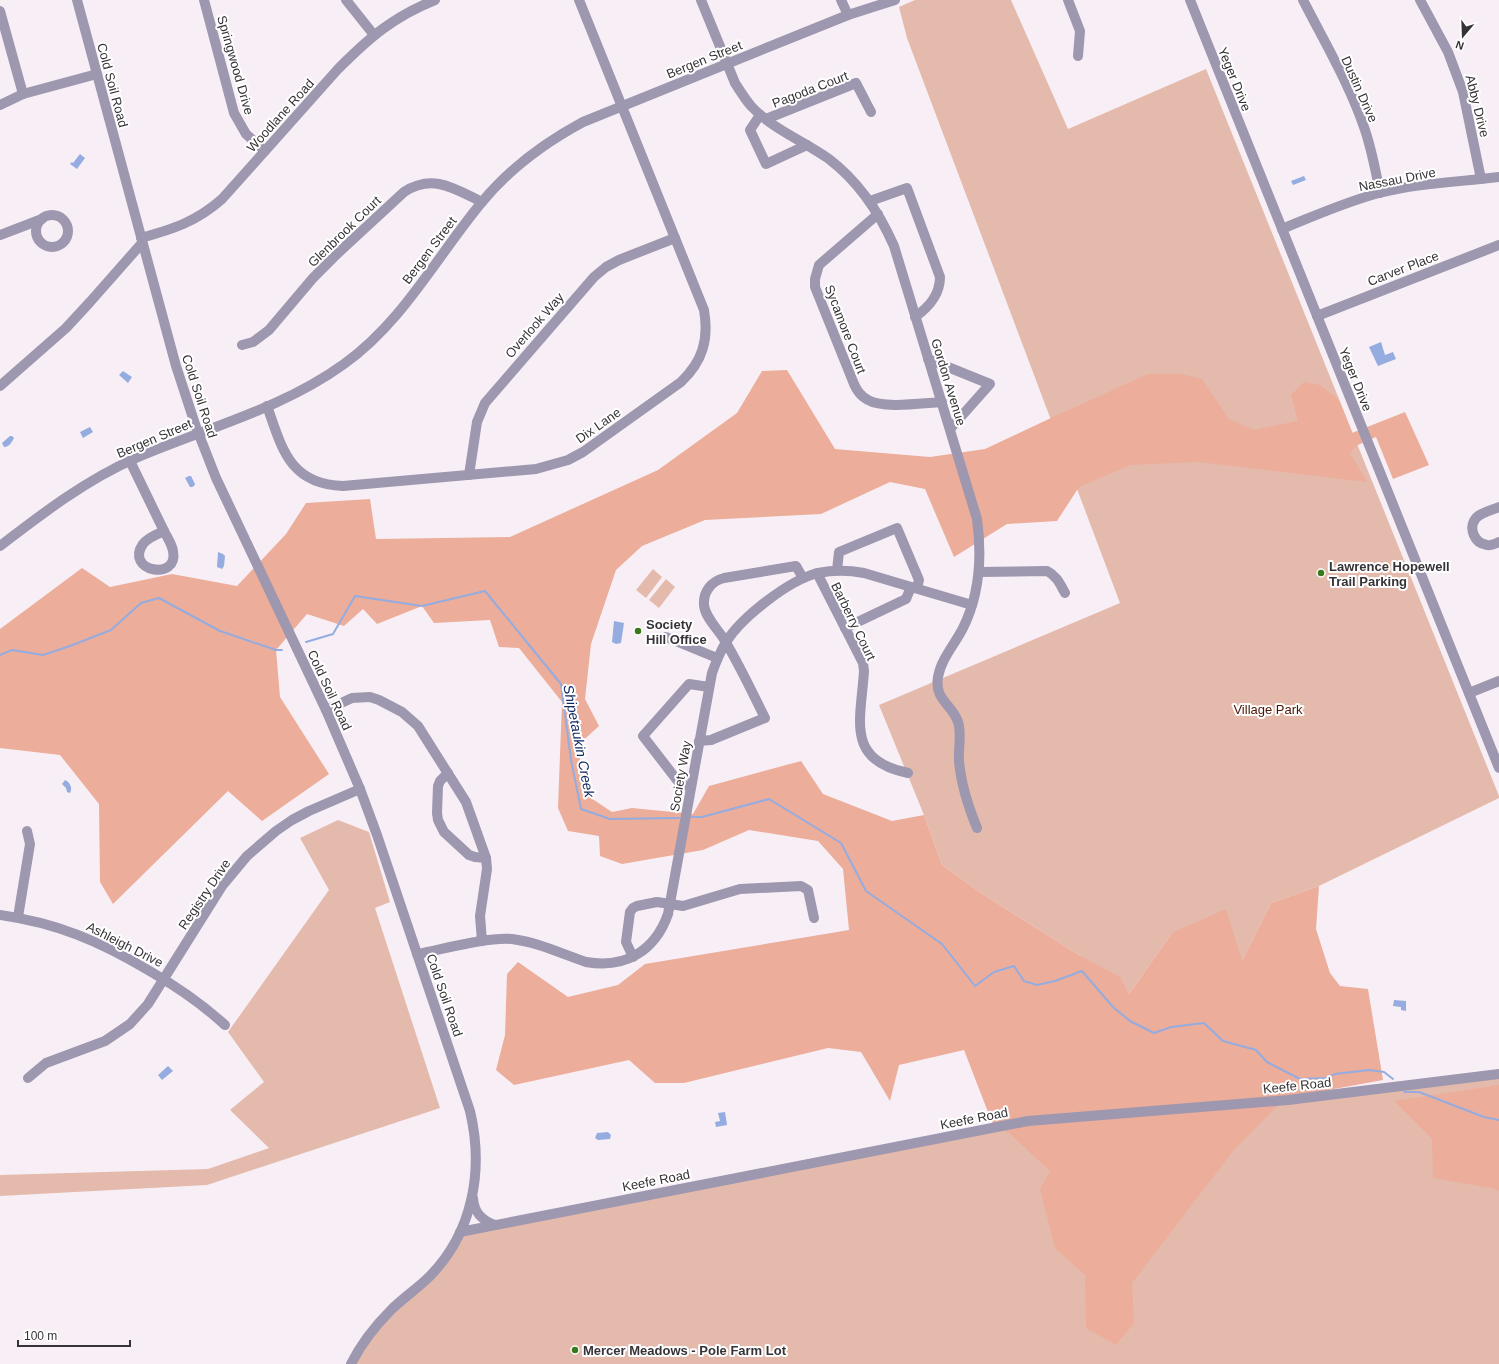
<svg xmlns="http://www.w3.org/2000/svg" width="1499" height="1364" font-family="Helvetica,sans-serif">
<style>
.green{fill:#e4baac}
.forest{fill:#ecad9a}
.water{fill:#94acdf}
.lines{fill:none;stroke-linecap:round;stroke-linejoin:round}
.stream{stroke:#94acdf;stroke-width:2}
.minor{stroke:#9d97af;stroke-width:10}
.poi-dot{fill:#367a1b;stroke:#fff;stroke-width:1.5}
.labels{text-anchor:middle;stroke-width:4;stroke-linejoin:round;paint-order:stroke}
.street-label{font-size:13px;fill:#363336;stroke:#fff}
.poi-label{font-size:13px;font-weight:bold;fill:#363336;stroke:#fff;text-anchor:start}
.park-label{font-size:13px;fill:#4c1603;stroke:#fff}
.water-label{font-size:14px;font-style:italic;fill:#112762;stroke:#fff}
</style>
<rect width="100%" height="100%" fill="#f8eff6"/>
<g class="green">
<path d="M 915,0 L 1011,0 L 1068,129 L 1206,69 L 1499,796 L 1499,798 L 1319,886 L 1271,903 L 1242,961 L 1172,933 L 1129,994 L 1079,955 L 984,895 L 942,865 L 924,815 L 879,705 L 1120,603 L 907,38 L 899,7 Z"/>
<path d="M 653,569 L 662,577 L 646,598 L 636,590 Z"/>
<path d="M 666,579 L 675,587 L 659,608 L 649,600 Z"/>
<path d="M 338,820 L 369,832 L 390,902 L 375,908 L 440,1108 L 207,1185 L 0,1196 L 0,1175 L 208,1169 L 269,1148 L 230,1110 L 264,1082 L 228,1032 L 329,890 L 300,838 Z"/>
<path d="M 1499,1076 L 1499,1364 L 351,1364 L 355,1356 L 420,1285 L 460,1232 L 993,1125 Z"/>
</g>
<g class="forest">
<path d="M 787,370 L 835,449 L 930,457 L 985,449 L 1051,418 L 1148,374 L 1181,374 L 1202,379 L 1229,419 L 1253,430 L 1298,421 L 1291,395 L 1304,382 L 1320,385 L 1339,400 L 1352,433 L 1405,412 L 1429,465 L 1393,479 L 1376,437 L 1358,445 L 1350,453 L 1367,482 L 1199,462 L 1130,465 L 1079,487 L 1057,521 L 1007,524 L 954,557 L 925,489 L 890,482 L 821,514 L 705,520 L 642,546 L 616,570 L 591,644 L 585,699 L 599,726 L 577,746 L 588,796 L 612,812 L 632,808 L 693,814 L 709,786 L 801,761 L 823,794 L 892,821 L 924,815 L 942,865 L 984,895 L 1079,955 L 1120,977 L 1129,994 L 1172,933 L 1226,909 L 1242,961 L 1271,903 L 1319,886 L 1316,929 L 1330,973 L 1340,986 L 1368,989 L 1383,1080 L 1285,1098 L 1233,1151 L 1132,1283 L 1134,1323 L 1116,1345 L 1086,1328 L 1085,1275 L 1055,1248 L 1040,1189 L 1050,1171 L 1009,1133 L 993,1125 L 964,1050 L 899,1065 L 890,1101 L 861,1052 L 828,1048 L 684,1083 L 655,1083 L 629,1060 L 514,1085 L 496,1070 L 505,1035 L 507,974 L 518,962 L 568,997 L 618,985 L 645,964 L 849,930 L 843,869 L 818,841 L 749,830 L 703,850 L 622,864 L 600,856 L 599,836 L 568,831 L 558,808 L 562,702 L 519,648 L 499,647 L 490,620 L 434,623 L 422,606 L 377,624 L 363,609 L 344,626 L 307,614 L 276,650 L 280,697 L 329,774 L 262,821 L 228,791 L 113,904 L 100,882 L 99,804 L 60,755 L 0,748 L 0,629 L 82,568 L 110,587 L 172,574 L 237,586 L 286,534 L 306,503 L 370,499 L 376,539 L 510,537 L 658,470 L 737,413 L 762,371 Z"/>
<path d="M 1499,1085 L 1499,1191 L 1496,1189 L 1433,1178 L 1432,1139 L 1394,1101 Z"/>
</g>
<g class="water">
<path d="M 80,154 L 85,158 L 77,169 L 70,164 L 72,162 L 73,163 Z"/>
<path d="M 1304,176 L 1306,180 L 1293,185 L 1291,181 Z"/>
<path d="M 1381,342 L 1385,355 L 1393,352 L 1396,359 L 1378,366 L 1369,347 Z"/>
<path d="M 123,371 L 132,377 L 128,383 L 119,375 Z"/>
<path d="M 90,427 L 93,432 L 83,438 L 80,432 Z"/>
<path d="M 10,436 L 12,436 L 14,438 C 12,441 10,447 4,447 L 2,443 Z"/>
<path d="M 189,476 L 191,476 L 195,484 L 194,486 L 192,487 L 190,487 L 185,478 Z"/>
<path d="M 218,552 L 223,554 L 225,556 L 224,566 L 222,569 L 217,567 Z"/>
<path d="M 614,621 L 624,623 L 621,643 L 616,644 L 612,642 Z"/>
<path d="M 65,780 C 70,782 73,788 70,793 L 67,792 L 66,788 L 62,784 Z"/>
<path d="M 1394,1000 L 1406,1001 L 1406,1011 L 1401,1010 L 1401,1007 L 1393,1006 Z"/>
<path d="M 168,1066 L 173,1071 L 162,1080 L 158,1075 Z"/>
<path d="M 725,1112 L 727,1125 L 716,1127 L 715,1122 L 720,1121 L 718,1113 Z"/>
<path d="M 608,1132 L 611,1135 L 610,1139 L 598,1140 L 595,1138 L 597,1133 Z"/>
</g>
<g class="lines">
<g class="stream">
<path d="M 306,642 L 333,634 L 355,596 L 422,606 L 485,591 L 561,684 L 571,760 L 581,809 L 610,819 L 679,818"/>
<path d="M 0,655 L 12,650 L 43,655 L 70,646 L 111,630 L 141,603 L 159,598 L 220,631 L 276,650 L 282,650"/>
<path d="M 692,817 L 702,817 L 769,799 L 841,843 L 866,891 L 942,944 L 975,986 L 994,972 L 1014,966 L 1024,981 L 1037,985 L 1055,981 L 1082,971 L 1113,1007 L 1130,1021 L 1154,1033 L 1171,1027 L 1204,1023 L 1223,1041 L 1256,1050 L 1267,1062 L 1300,1079 L 1326,1078 L 1335,1074 L 1369,1070 L 1384,1072 L 1393,1079"/>
<path d="M 1404,1092 L 1419,1092 L 1484,1117 L 1499,1120"/>
</g>
<g class="minor">
<path d="M 77,0 L 176,366 L 196,427 L 216,478 L 326,710 L 360,789 L 377,835 L 470,1111 C 484,1170 473,1232 430,1276 C 418,1288 403,1298 391,1310 C 375,1326 361,1344 351,1364"/>
<path d="M 204,0 L 234,113 L 246,134 L 265,151"/>
<path d="M 346,0 L 374,35"/>
<path d="M 701,0 L 735,83 C 740,91 745,99 751,106 C 772,129 804,141 829,159 C 859,182 879,212 894,246 L 977,519 C 982,556 980,594 963,628 C 955,644 941,659 938,677 C 934,700 953,705 958,722 C 962,734 958,749 959,761 C 961,785 968,806 977,828"/>
<path d="M 841,0 L 848,15"/>
<path d="M 1068,0 L 1080,31 L 1078,56"/>
<path d="M 1190,0 L 1499,768"/>
<path d="M 1303,0 C 1325,43 1350,85 1365,130 C 1372,151 1376,172 1380,193"/>
<path d="M 1420,0 L 1448,52 L 1463,92 L 1481,179"/>
<path d="M 0,11 L 23,94"/>
<path d="M 0,105 L 23,94 L 97,74"/>
<path d="M 760,115 L 750,130 L 766,164 L 807,145"/>
<path d="M 766,119 L 856,83 L 871,112"/>
<path d="M 870,201 L 907,188 L 940,277 C 940,295 929,307 915,317"/>
<path d="M 878,214 L 819,265 L 815,279 L 815,287 L 854,384 C 857,391 862,397 868,400 C 883,409 923,403 942,402"/>
<circle cx="52" cy="231" r="16"/>
<path d="M 1282,229 C 1314,216 1345,202 1379,193 C 1418,183 1459,182 1499,177"/>
<path d="M 0,235 L 42,219"/>
<path d="M 141,238 C 173,229 196,222 222,199 L 338,69 C 370,37 393,17 435,0"/>
<path d="M 1317,316 L 1499,245"/>
<path d="M 242,345 L 253,342 L 269,330 L 313,278 L 337,254 L 404,192 C 433,173 455,189 482,202"/>
<path d="M 928,359 L 990,384 L 950,429"/>
<path d="M 0,386 L 66,328 L 90,302 L 142,243"/>
<path d="M 267,406 C 282,448 289,484 343,486 L 536,469 L 568,460 L 583,452 L 681,382 C 703,361 709,339 704,310 L 579,0"/>
<path d="M 130,461 L 164,531"/>
<path d="M 469,475 L 477,422 L 485,403 L 594,277 L 606,267 L 619,260 L 675,238"/>
<path d="M 1499,507 C 1492,510 1481,512 1476,518 C 1468,528 1474,543 1487,545 C 1491,546 1495,544 1499,542"/>
<path d="M 164,531 C 167,537 172,544 173,551 C 179,582 124,571 143,544 C 147,538 157,534 164,531 Z"/>
<path d="M 0,546 C 43,513 86,480 136,458 C 206,428 282,409 344,364 C 403,322 437,256 482,202 C 510,168 544,143 583,122 L 848,15 L 895,0"/>
<path d="M 837,570 L 839,552 L 897,528 L 919,580 L 917,588"/>
<path d="M 979,572 L 1047,571 C 1057,576 1060,584 1065,593"/>
<path d="M 817,573 L 863,663 L 864,671 C 861,720 845,760 908,773"/>
<path d="M 845,628 L 906,599 L 911,587"/>
<path d="M 666,637 L 717,658"/>
<path d="M 1469,693 L 1499,681"/>
<path d="M 326,710 L 352,698 L 370,697 L 379,700 L 402,712 L 418,726 L 466,802 L 486,858 L 487,869 L 480,916 L 482,941"/>
<path d="M 699,741 L 711,740 L 765,718 C 752,692 740,666 725,641 C 719,630 705,618 704,605 C 703,591 712,581 724,578 L 796,566 L 803,578"/>
<path d="M 448,773 L 440,781 L 438,786 L 437,813 L 438,820 L 444,832 L 469,855 L 475,857 L 486,858"/>
<path d="M 691,787 L 680,784 L 643,736 L 689,684 L 709,687"/>
<path d="M 0,915 C 57,923 99,941 148,970 C 176,986 201,1003 225,1025"/>
<path d="M 18,917 L 30,844 L 27,831"/>
<path d="M 417,954 C 444,949 486,937 512,939 C 537,942 562,954 586,962 C 625,969 655,951 668,914 L 712,673 C 716,662 720,652 726,642 C 742,617 789,580 818,573 C 833,570 848,570 864,573 L 972,605"/>
<path d="M 633,957 L 626,942 L 630,912 L 633,908 L 637,906 L 657,902 L 683,906 L 740,889 L 801,886 L 808,890 L 814,918"/>
<path d="M 28,1078 L 46,1063 L 105,1041 L 130,1024 L 148,1004 L 222,886 L 247,856 L 276,831 L 292,820 L 309,811 L 360,789"/>
<path d="M 473,1198 C 474,1212 481,1220 495,1225"/>
<path d="M 460,1232 L 1028,1121 L 1288,1100 L 1499,1074"/>
</g>
</g>
<g class="poi-dot">
<circle cx="1321" cy="573" r="4"/>
<circle cx="638" cy="631" r="4"/>
<circle cx="575" cy="1350" r="4"/>
</g>
<g class="labels">
<g class="street-label">
<text transform="translate(704 59) rotate(-22)" y="5">Bergen Street</text>
<text transform="translate(236 65) rotate(74)" y="5">Springwood Drive</text>
<text transform="translate(1235 79) rotate(68)" y="5">Yeger Drive</text>
<text transform="translate(113 85) rotate(75)" y="5">Cold Soil Road</text>
<text transform="translate(810 89) rotate(-21)" y="5">Pagoda Court</text>
<text transform="translate(1360 89) rotate(66)" y="5">Dustin Drive</text>
<text transform="translate(1478 106) rotate(76)" y="5">Abby Drive</text>
<text transform="translate(280 115) rotate(-48)" y="5">Woodlane Road</text>
<text transform="translate(1397 179) rotate(-11)" y="5">Nassau Drive</text>
<text transform="translate(344 231) rotate(-44)" y="5">Glenbrook Court</text>
<text transform="translate(429 250) rotate(-53)" y="5">Bergen Street</text>
<text transform="translate(1403 268) rotate(-21)" y="5">Carver Place</text>
<text transform="translate(534 325) rotate(-49)" y="5">Overlook Way</text>
<text transform="translate(846 329) rotate(69)" y="5">Sycamore Court</text>
<text transform="translate(1356 379) rotate(68)" y="5">Yeger Drive</text>
<text transform="translate(949 382) rotate(73)" y="5">Gordon Avenue</text>
<text transform="translate(200 396) rotate(72)" y="5">Cold Soil Road</text>
<text transform="translate(598 425) rotate(-35)" y="5">Dix Lane</text>
<text transform="translate(154 438) rotate(-23)" y="5">Bergen Street</text>
<text transform="translate(854 621) rotate(64)" y="5">Barberry Court</text>
<text transform="translate(330 690) rotate(65)" y="5">Cold Soil Road</text>
<text transform="translate(680 776) rotate(-80)" y="5">Society Way</text>
<text transform="translate(204 894) rotate(-56)" y="5">Registry Drive</text>
<text transform="translate(125 944) rotate(27)" y="5">Ashleigh Drive</text>
<text transform="translate(445 995) rotate(71)" y="5">Cold Soil Road</text>
<text transform="translate(1297 1085) rotate(-6)" y="5">Keefe Road</text>
<text transform="translate(974 1118) rotate(-11)" y="5">Keefe Road</text>
<text transform="translate(656 1180) rotate(-11)" y="5">Keefe Road</text>
</g>
<g class="poi-label">
<text x="1329" y="571">Lawrence Hopewell<tspan x="1329" dy="15">Trail Parking</tspan></text>
<text x="646" y="629">Society<tspan x="646" dy="15">Hill Office</tspan></text>
<text x="583" y="1355">Mercer Meadows - Pole Farm Lot</text>
</g>
<g class="park-label">
<text x="1268" y="714">Village Park</text>
</g>
<g class="water-label">
<text transform="translate(579 741) rotate(79)" y="5">Shipetaukin Creek</text>
</g>
</g>
<g transform="translate(1463 36) rotate(199)" stroke="#ffffff" stroke-width="3" paint-order="stroke">
<path d="M0-3L7 15L0 10L-7 15Z" fill="#363336"/>
<text y="-6" font-size="11" font-weight="bold" text-anchor="middle" fill="#363336">N</text>
</g>
<path d="M18 1340v6h112v-6" fill="none" stroke="#363336" stroke-width="2"/>
<text x="24" y="1340" font-size="12" fill="#363336" stroke="#ffffff" stroke-width="3" paint-order="stroke">100 m</text>
</svg>
